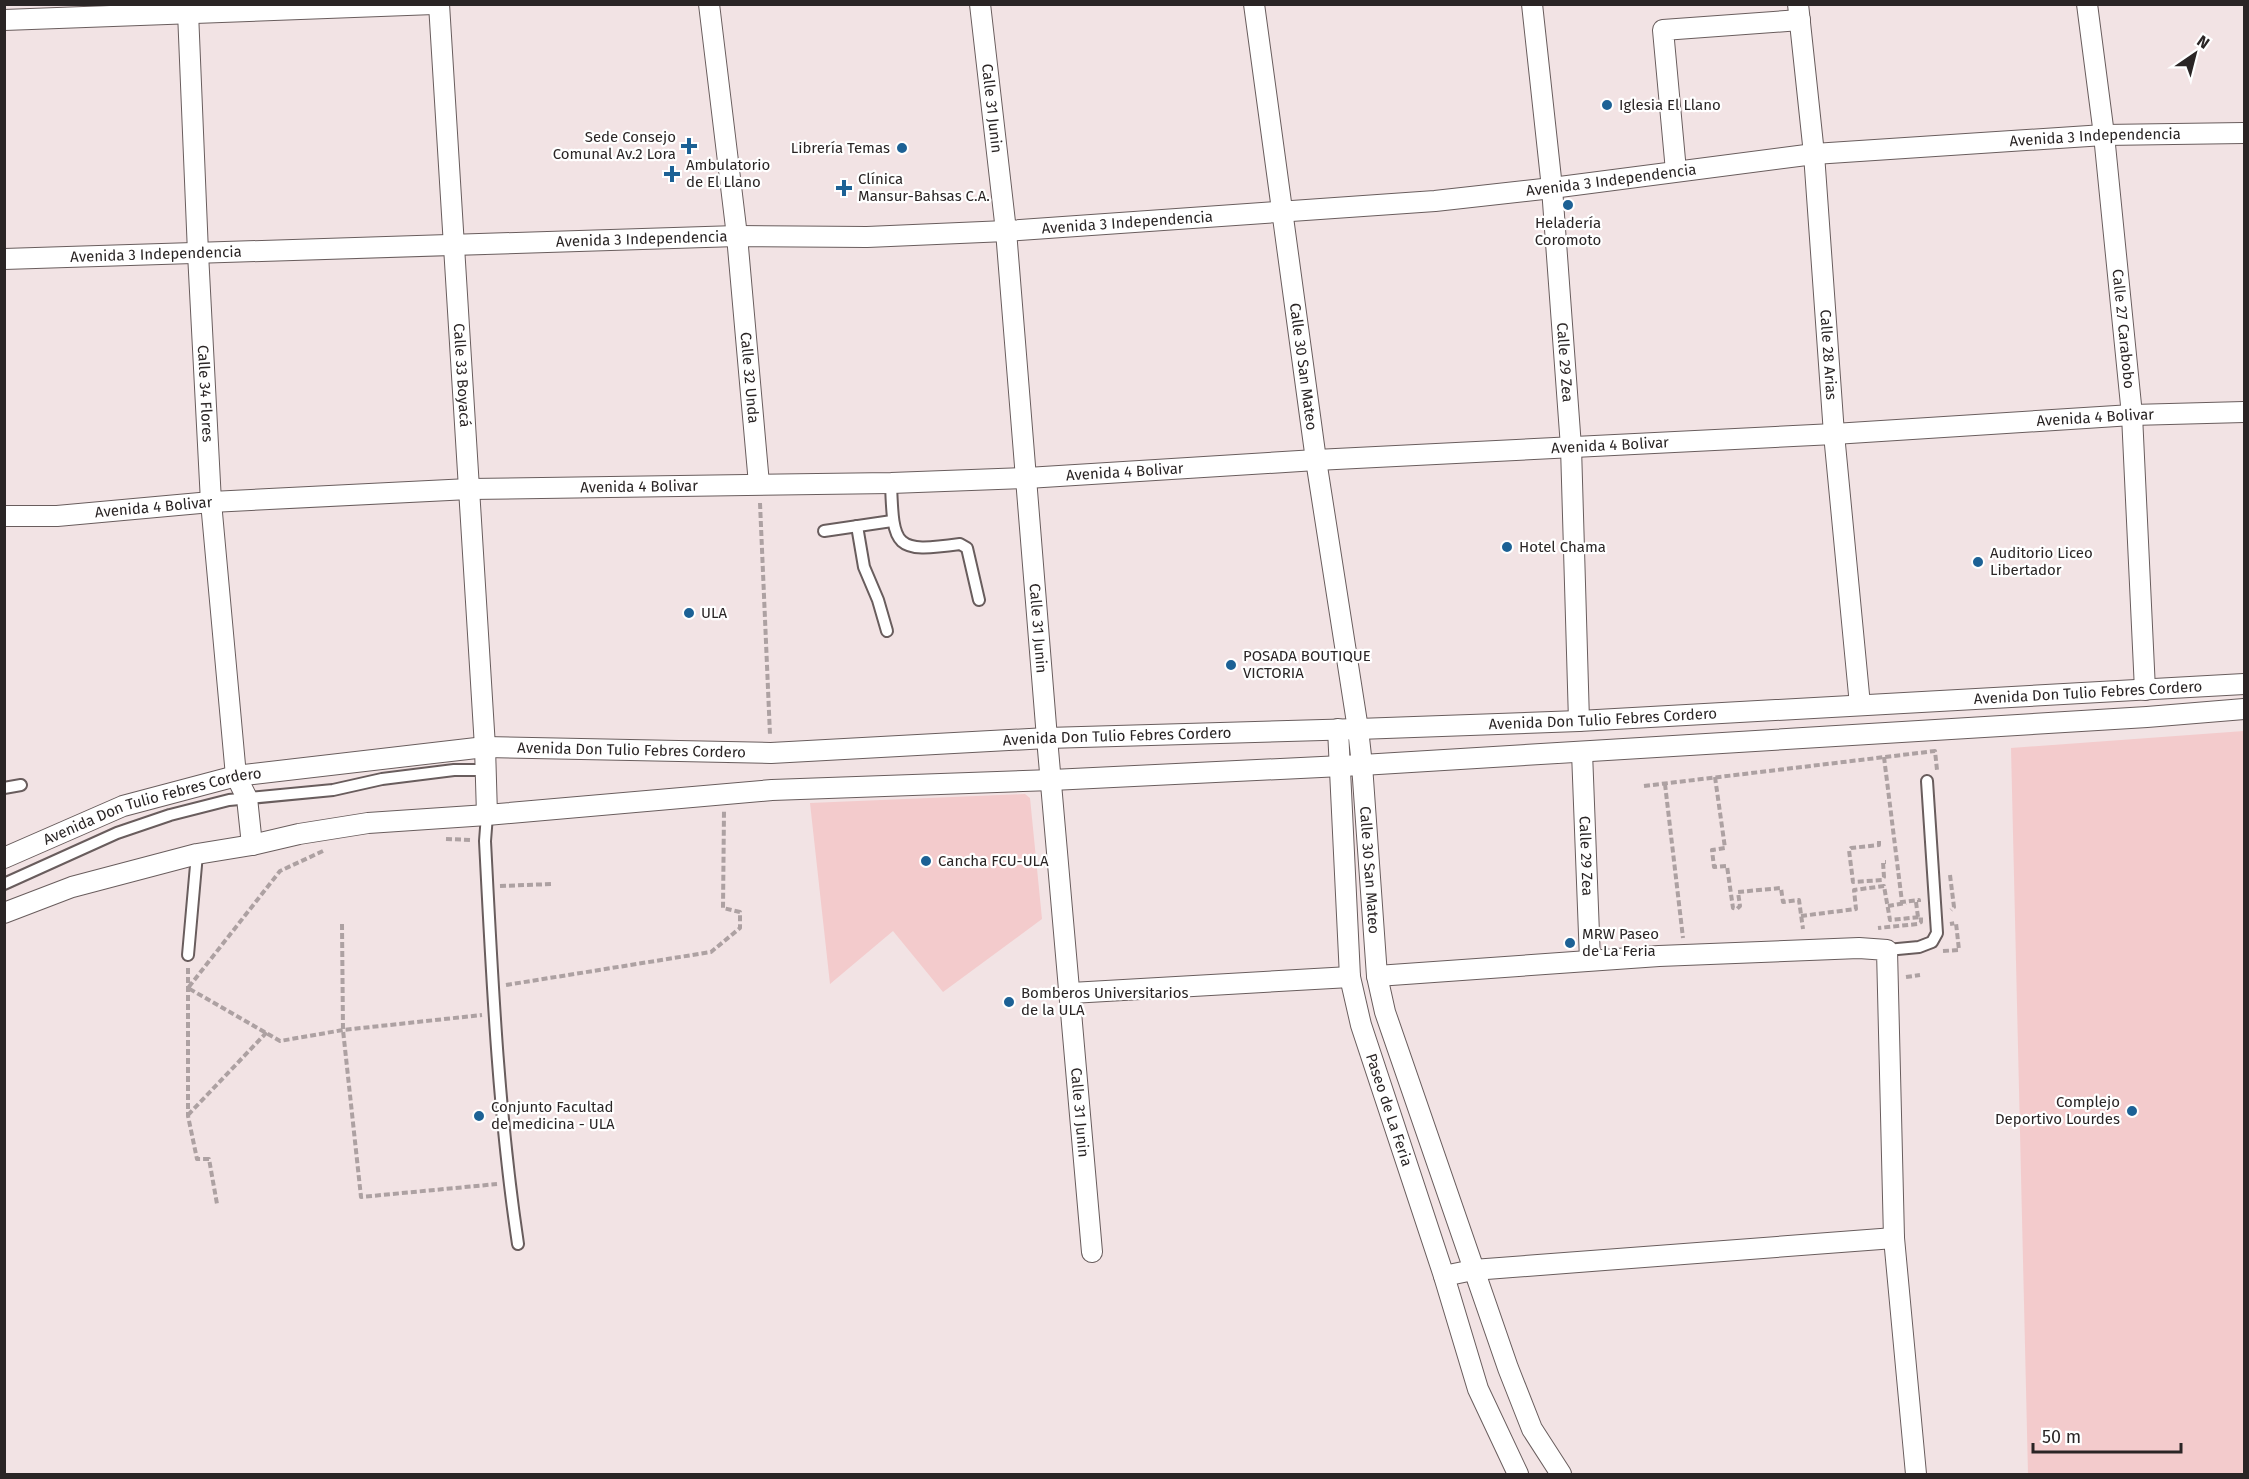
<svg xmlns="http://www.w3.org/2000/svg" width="2249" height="1479" font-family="'Fira Sans',sans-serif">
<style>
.green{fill:#f3cbcc}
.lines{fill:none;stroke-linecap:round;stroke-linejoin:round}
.lane-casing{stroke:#695d5d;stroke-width:14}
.street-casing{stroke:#695d5d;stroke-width:22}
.path{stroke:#ada1a2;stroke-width:4;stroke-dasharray:6 3;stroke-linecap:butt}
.lane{stroke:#fff;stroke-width:10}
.street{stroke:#fff;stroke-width:20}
.poi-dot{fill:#1c6195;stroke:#fff;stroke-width:2}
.labels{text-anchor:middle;stroke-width:4.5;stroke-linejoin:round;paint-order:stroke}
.poi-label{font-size:15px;fill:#2a2525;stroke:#fff;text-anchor:start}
.street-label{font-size:15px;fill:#2a2525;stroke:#fff}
</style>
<rect width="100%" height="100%" fill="#f2e3e4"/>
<g class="green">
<path d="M 2244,731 L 2244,1474 L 2028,1474 L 2011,748 Z"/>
<path d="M 1025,794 L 1030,798 L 1042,919 L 943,992 L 893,931 L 830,984 L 810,803 Z"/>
</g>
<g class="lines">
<defs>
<g id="lane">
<path d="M 891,483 C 893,548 895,553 960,544 L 967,548 L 979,600"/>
<path d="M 857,526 L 864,567 L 878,600 L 887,631"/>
<path d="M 824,531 L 892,521"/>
<path d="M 4,788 L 21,785"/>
<path d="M 487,815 L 485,841 C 492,976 498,1111 518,1244"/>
<path d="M 4,884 L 117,833 L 170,815 L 229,800 L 333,790 L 382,779 L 454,770 L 486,770"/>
<path d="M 1887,950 L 1919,947 L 1932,942 L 1937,933 L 1927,781"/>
<path d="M 188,955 L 197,854"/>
</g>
<g id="street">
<path id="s1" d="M 439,4 L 485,747 L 487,815"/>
<path id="s2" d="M 709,4 L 737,236 L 759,484"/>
<path id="s3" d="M 980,4 L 1006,231 L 1047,738 L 1092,1252"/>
<path id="s4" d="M 1254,4 L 1316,460 L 1358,729 L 1362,765 L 1377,976 L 1385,1012 L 1508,1368 L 1532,1429 L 1561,1474"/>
<path id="s5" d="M 1532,4 L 1552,188 L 1571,447 L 1579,721"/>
<path id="s6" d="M 1798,4 L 1814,154 L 1834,434 L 1860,705"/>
<path id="s7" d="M 2087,4 L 2104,135 L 2132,415 L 2145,690"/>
<path id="s8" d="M 188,12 L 198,253 L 211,502 L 236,776 L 247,798 L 252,845"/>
<path d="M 4,20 L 434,4"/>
<path d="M 1676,171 L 1663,30 L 1800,20"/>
<path id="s9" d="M 4,259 L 737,236 L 867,237 L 1006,231 L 1435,201 L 1552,188 L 1814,154 L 2104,135 L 2244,133"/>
<path id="s10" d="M 4,516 L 57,516 L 211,502 L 469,489 L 891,483 L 1027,478 L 1316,460 L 1834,434 L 2132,415 L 2244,412"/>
<path id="s11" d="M 1338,729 L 1350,977 L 1361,1025 L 1444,1276 L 1478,1389 L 1518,1474"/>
<path id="s12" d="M 1582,752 L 1590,960"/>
<path id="s13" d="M 4,858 L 123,806 L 236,776 L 485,747 L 771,753 L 1047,738 L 1358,729 L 1579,721 L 2244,684"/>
<path d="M 4,913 L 72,887 L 197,854 L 252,845 L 299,834 L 368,823 L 487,815 L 772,790 L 1052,780 L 1362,765 L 2147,717 L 2244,709"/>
<path d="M 1377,976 L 1659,956 L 1859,948 L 1887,950 L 1894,1238 L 1916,1474"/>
<path d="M 1071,993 L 1350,977"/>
<path d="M 1444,1276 L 1473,1270 L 1894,1238"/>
</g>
</defs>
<use href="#lane" class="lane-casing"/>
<use href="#street" class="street-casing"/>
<g class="path">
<path d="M 760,503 L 770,735"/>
<path d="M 1884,757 L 1902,902 L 1919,900 L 1919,902"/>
<path d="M 1715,777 L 1725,848 L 1712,850 L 1714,867 L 1727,866 L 1733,908 L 1737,909 L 1740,906 L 1738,892 L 1781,888 L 1783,902 L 1799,900 L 1803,929"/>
<path d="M 1665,784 L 1683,938"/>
<path d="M 1644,786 L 1935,751 L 1937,770"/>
<path d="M 446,839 L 472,840"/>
<path d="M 1879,841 L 1879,845 L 1851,848 L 1849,850 L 1853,882 L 1882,880 L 1884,877 L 1883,862 L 1886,862"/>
<path d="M 323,851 L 280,871 L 188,988 L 280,1041 L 343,1030 L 482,1015"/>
<path d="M 1950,875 L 1954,907 L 1951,910"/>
<path d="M 500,886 L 552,884"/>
<path d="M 1916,902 L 1918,917"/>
<path d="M 1888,906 L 1906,903"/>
<path d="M 1801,916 L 1856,909 L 1854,890 L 1884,886 L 1890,920 L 1921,917 L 1921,922 L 1918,924 L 1878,928"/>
<path d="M 342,924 L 343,1030 L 361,1197 L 497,1184"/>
<path d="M 1943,951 L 1959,950 L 1956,923 L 1950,924"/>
<path d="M 188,968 L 188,1116 L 197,1159 L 209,1159 L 217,1204"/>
<path d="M 1906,977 L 1920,975"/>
<path d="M 506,985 L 711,952 L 740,928 L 740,912 L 723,908 L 724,811"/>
<path d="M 188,1115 L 267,1032"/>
</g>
<use href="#lane" class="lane"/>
<use href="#street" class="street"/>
</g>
<g class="poi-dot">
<circle cx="1607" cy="105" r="6"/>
<path d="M686 137h6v6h6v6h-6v6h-6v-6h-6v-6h6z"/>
<circle cx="902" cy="148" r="6"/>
<path d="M669 165h6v6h6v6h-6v6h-6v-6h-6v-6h6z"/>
<path d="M841 179h6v6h6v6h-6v6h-6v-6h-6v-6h6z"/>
<circle cx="1568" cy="205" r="6"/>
<circle cx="1507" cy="547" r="6"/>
<circle cx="1978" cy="562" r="6"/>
<circle cx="689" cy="613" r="6"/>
<circle cx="1231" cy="665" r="6"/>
<circle cx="926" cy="861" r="6"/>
<circle cx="1570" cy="943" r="6"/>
<circle cx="1009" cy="1002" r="6"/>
<circle cx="2132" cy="1111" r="6"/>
<circle cx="479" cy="1116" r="6"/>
</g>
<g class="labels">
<g class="poi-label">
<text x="1619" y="110">Iglesia El Llano</text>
<text x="676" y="142" text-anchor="end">Sede Consejo<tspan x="676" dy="17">Comunal Av.2 Lora</tspan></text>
<text x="890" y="153" text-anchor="end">Librería Temas</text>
<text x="686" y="170">Ambulatorio<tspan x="686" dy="17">de El Llano</tspan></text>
<text x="858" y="184">Clínica<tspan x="858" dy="17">Mansur-Bahsas C.A.</tspan></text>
<text x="1568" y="228" text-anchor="middle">Heladería<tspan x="1568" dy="17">Coromoto</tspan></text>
<text x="1519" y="552">Hotel Chama</text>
<text x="1990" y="558">Auditorio Liceo<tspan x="1990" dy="17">Libertador</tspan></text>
<text x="701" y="618">ULA</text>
<text x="1243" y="661">POSADA BOUTIQUE<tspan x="1243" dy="17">VICTORIA</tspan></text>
<text x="938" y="866">Cancha FCU-ULA</text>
<text x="1582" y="939">MRW Paseo<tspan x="1582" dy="17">de La Feria</tspan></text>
<text x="1021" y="998">Bomberos Universitarios<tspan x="1021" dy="17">de la ULA</tspan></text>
<text x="2120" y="1107" text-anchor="end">Complejo<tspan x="2120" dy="17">Deportivo Lourdes</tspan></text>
<text x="491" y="1112">Conjunto Facultad<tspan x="491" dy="17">de medicina - ULA</tspan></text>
</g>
<g class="street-label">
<text dy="5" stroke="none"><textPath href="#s3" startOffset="105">Calle 31 Junin</textPath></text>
<text dy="5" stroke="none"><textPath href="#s9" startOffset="2096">Avenida 3 Independencia</textPath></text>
<text dy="5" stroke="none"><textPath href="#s9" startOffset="1610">Avenida 3 Independencia</textPath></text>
<text dy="5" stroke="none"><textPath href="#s9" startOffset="1124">Avenida 3 Independencia</textPath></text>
<text dy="5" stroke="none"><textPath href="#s9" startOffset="638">Avenida 3 Independencia</textPath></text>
<text dy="5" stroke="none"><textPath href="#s9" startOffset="152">Avenida 3 Independencia</textPath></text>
<text dy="5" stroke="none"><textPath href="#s7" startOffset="327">Calle 27 Carabobo</textPath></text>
<text dy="5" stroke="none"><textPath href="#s6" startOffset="352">Calle 28 Arias</textPath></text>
<text dy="5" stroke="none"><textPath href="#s5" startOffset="360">Calle 29 Zea</textPath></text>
<text dy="5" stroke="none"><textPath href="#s4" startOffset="366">Calle 30 San Mateo</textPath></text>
<text dy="5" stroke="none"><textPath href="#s1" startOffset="372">Calle 33 Boyacá</textPath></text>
<text dy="5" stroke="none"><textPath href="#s2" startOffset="376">Calle 32 Unda</textPath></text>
<text dy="5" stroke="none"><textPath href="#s8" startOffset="382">Calle 34 Flores</textPath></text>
<text dy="5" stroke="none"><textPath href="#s10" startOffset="2094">Avenida 4 Bolivar</textPath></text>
<text dy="5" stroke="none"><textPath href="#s10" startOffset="1608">Avenida 4 Bolivar</textPath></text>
<text dy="5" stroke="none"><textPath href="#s10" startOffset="1122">Avenida 4 Bolivar</textPath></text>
<text dy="5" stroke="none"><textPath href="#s10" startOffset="636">Avenida 4 Bolivar</textPath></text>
<text dy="5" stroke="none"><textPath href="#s10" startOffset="150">Avenida 4 Bolivar</textPath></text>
<text dy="5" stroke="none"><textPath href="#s3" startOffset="627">Calle 31 Junin</textPath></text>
<text dy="5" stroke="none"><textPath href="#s13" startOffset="2102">Avenida Don Tulio Febres Cordero</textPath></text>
<text dy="5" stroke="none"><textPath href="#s13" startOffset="1616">Avenida Don Tulio Febres Cordero</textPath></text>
<text dy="5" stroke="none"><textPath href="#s13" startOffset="1130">Avenida Don Tulio Febres Cordero</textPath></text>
<text dy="5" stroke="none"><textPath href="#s13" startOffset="644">Avenida Don Tulio Febres Cordero</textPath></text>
<text dy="5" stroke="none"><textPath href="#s13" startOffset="158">Avenida Don Tulio Febres Cordero</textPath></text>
<text dy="5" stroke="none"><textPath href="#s12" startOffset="104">Calle 29 Zea</textPath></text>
<text dy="5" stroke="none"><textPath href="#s4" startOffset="874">Calle 30 San Mateo</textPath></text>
<text dy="5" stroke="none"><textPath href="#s11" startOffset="387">Paseo de La Feria</textPath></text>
<text dy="5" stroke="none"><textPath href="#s3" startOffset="1113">Calle 31 Junin</textPath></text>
</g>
</g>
<rect width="2249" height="1479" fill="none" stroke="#2a2525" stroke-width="12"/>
<g transform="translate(2195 54) rotate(35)" stroke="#ffffff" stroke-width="4.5" paint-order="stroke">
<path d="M0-4.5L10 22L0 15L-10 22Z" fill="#2a2525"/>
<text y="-9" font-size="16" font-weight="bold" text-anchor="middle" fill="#2a2525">N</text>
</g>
<path d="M2033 1443v9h148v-9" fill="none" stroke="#2a2525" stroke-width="3"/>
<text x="2042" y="1443" font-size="18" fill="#2a2525" stroke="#ffffff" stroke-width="4.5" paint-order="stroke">50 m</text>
</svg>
